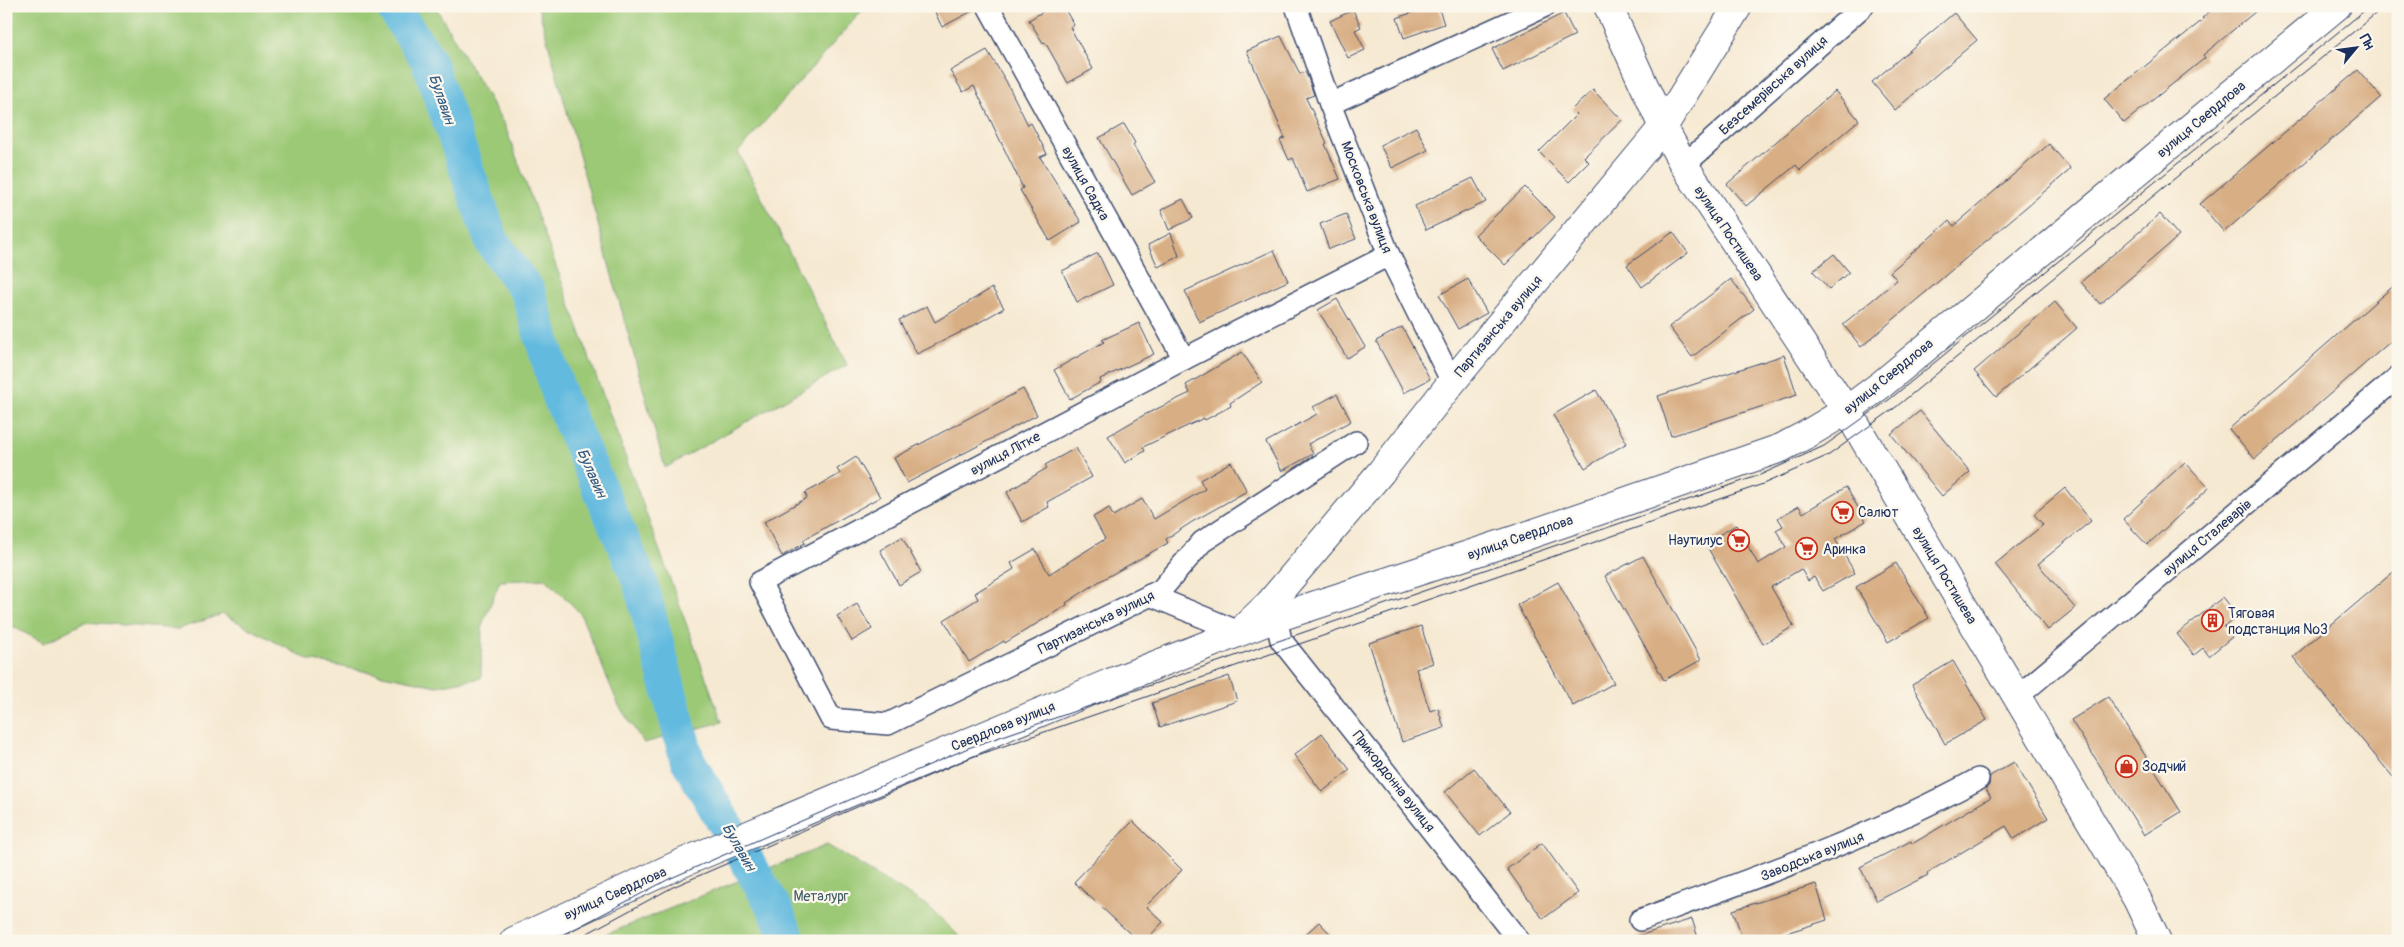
<svg xmlns="http://www.w3.org/2000/svg" width="2404" height="947" font-family="Pangolin,sans-serif">
<style>
.green{fill:#9cc976;stroke:#5c7c6a}
.lines{fill:none;stroke-linecap:round;stroke-linejoin:round}
.river{stroke:#62badf;stroke-width:35}
.building{fill:#d8ae84}
.minor-casing{stroke:#3c4b6f;stroke-width:24}
.tertiary-casing{stroke:#3c4b6f;stroke-width:30}
.minor{stroke:#fff;stroke-width:21}
.tertiary{stroke:#fff;stroke-width:28}
.tram{stroke:#1b2f5e;stroke-width:1}
.labels{text-anchor:middle;stroke-width:4.5;stroke-linejoin:round;paint-order:stroke}
.street-label{font-size:14px;fill:#1b2f5e;stroke:#fbf7ec}
.poi-label{font-size:14px;fill:#1b2f5e;stroke:#fbf7ec;text-anchor:start}
.park-label{font-size:14px;fill:#425d65;stroke:#fbf7ec}
.water-label{font-size:15px;font-style:italic;fill:#305985;stroke:#fbf7ec}
</style>
<rect width="100%" height="100%" fill="#fbf7ec"/>
<filter id="ink" filterUnits="userSpaceOnUse"><feTurbulence type="fractalNoise" baseFrequency=".02" numOctaves="2"/><feDisplacementMap in="SourceGraphic" scale="10" xChannelSelector="R" yChannelSelector="G"/><feConvolveMatrix kernelMatrix="1 2 1 2 8 2 1 2 1" color-interpolation-filters="sRGB"/></filter>
<filter id="wash" filterUnits="userSpaceOnUse"><feTurbulence type="fractalNoise" baseFrequency=".0096" numOctaves="4" result="noise"/><feDisplacementMap in="SourceGraphic" scale="20" xChannelSelector="R" yChannelSelector="G"/><feGaussianBlur stdDeviation="1.12" result="paint"/><feColorMatrix in="noise" values="0 0 0 0 0 0 0 0 0 0 0 0 0 0 0 0 0 1.4 0 .05"/><feComposite in="paint" operator="in"/></filter>
<g filter="url(#wash)">
<rect width="100%" height="100%" fill="#f6e9d2"/>
<g class="green">
<path d="M 6,6 L 435,6 L 505,126 L 722,722 L 644,743 L 619,706 L 580,613 L 546,579 L 500,581 L 482,625 L 481,678 L 437,686 L 309,660 L 223,614 L 178,629 L 85,622 L 44,643 L 6,623 Z"/>
<path d="M 538,6 L 866,6 L 738,152 L 847,365 L 665,468 Z"/>
<path d="M 827,845 L 929,907 L 964,941 L 590,941 Z"/>
</g>
<g class="lines">
<path class="river" d="M 392,6 L 428,60 L 492,242 L 528,292 L 560,398 L 640,581 L 687,759 L 775,909 L 789,941"/>
</g>
<g id="blocks">
<g class="building">
<path d="M 932,6 L 976,6 L 976,9 L 942,27 Z"/>
<path d="M 1052,6 L 1063,6 L 1074,25 L 1070,27 L 1093,69 L 1068,83 L 1045,42 L 1043,43 L 1029,20 Z"/>
<path d="M 1431,6 L 1438,6 L 1444,24 L 1404,38 L 1397,18 Z"/>
<path d="M 2216,6 L 2262,6 L 2203,55 L 2205,58 L 2124,123 L 2104,99 L 2204,19 L 2202,18 Z"/>
<path d="M 1353,10 L 1361,27 L 1355,30 L 1365,50 L 1348,58 L 1330,21 Z"/>
<path d="M 1564,13 L 1575,35 L 1503,71 L 1492,49 Z"/>
<path d="M 1954,13 L 1977,40 L 1895,110 L 1872,82 Z"/>
<path d="M 1281,36 L 1300,74 L 1305,72 L 1308,78 L 1314,95 L 1306,98 L 1327,143 L 1325,144 L 1340,179 L 1307,192 L 1293,158 L 1289,160 L 1280,140 L 1285,138 L 1247,51 Z"/>
<path d="M 987,50 L 1006,81 L 1028,125 L 1031,123 L 1047,154 L 1040,157 L 1081,222 L 1050,241 L 1020,190 L 1023,188 L 974,86 L 963,92 L 950,71 Z"/>
<path d="M 2358,70 L 2381,97 L 2224,232 L 2200,204 Z"/>
<path d="M 1593,90 L 1622,120 L 1584,157 L 1589,162 L 1569,182 L 1539,152 L 1577,114 L 1572,109 Z"/>
<path d="M 1835,91 L 1859,120 L 1800,170 L 1796,165 L 1746,206 L 1727,184 Z"/>
<path d="M 1124,124 L 1135,143 L 1133,145 L 1155,182 L 1132,195 L 1099,138 Z"/>
<path d="M 1416,127 L 1428,150 L 1392,168 L 1380,145 Z"/>
<path d="M 2049,144 L 2071,169 L 1861,347 L 1843,324 L 1897,280 L 1890,272 L 1949,221 L 1954,226 Z"/>
<path d="M 1473,178 L 1486,202 L 1426,230 L 1415,206 Z"/>
<path d="M 1525,187 L 1555,217 L 1505,265 L 1475,235 Z"/>
<path d="M 1183,199 L 1193,218 L 1169,230 L 1161,210 Z"/>
<path d="M 1346,214 L 1356,239 L 1329,249 L 1320,224 Z"/>
<path d="M 2160,214 L 2179,236 L 2100,304 L 2081,282 Z"/>
<path d="M 1673,232 L 1688,253 L 1642,287 L 1627,265 Z"/>
<path d="M 1171,233 L 1179,256 L 1158,267 L 1148,245 Z"/>
<path d="M 1274,250 L 1288,281 L 1199,322 L 1185,291 Z"/>
<path d="M 1098,253 L 1113,285 L 1077,302 L 1062,271 Z"/>
<path d="M 1834,254 L 1849,272 L 1829,289 L 1813,271 Z"/>
<path d="M 1468,279 L 1487,313 L 1458,329 L 1439,295 Z"/>
<path d="M 1731,279 L 1754,309 L 1692,357 L 1669,327 Z"/>
<path d="M 2398,282 L 2398,335 L 2255,459 L 2229,429 Z"/>
<path d="M 992,288 L 1004,308 L 973,326 L 917,354 L 899,320 L 927,306 L 935,322 Z"/>
<path d="M 1337,299 L 1365,347 L 1347,358 L 1318,310 Z"/>
<path d="M 2055,302 L 2077,328 L 1996,397 L 1974,371 Z"/>
<path d="M 1139,323 L 1154,354 L 1100,379 L 1101,382 L 1070,399 L 1054,370 L 1104,342 L 1102,340 Z"/>
<path d="M 1402,327 L 1430,379 L 1404,393 L 1376,341 Z"/>
<path d="M 1242,352 L 1262,382 L 1230,403 L 1231,406 L 1205,420 L 1204,418 L 1143,447 L 1145,451 L 1125,463 L 1108,436 L 1144,415 L 1190,393 L 1186,385 Z"/>
<path d="M 1784,355 L 1797,395 L 1671,436 L 1658,396 Z"/>
<path d="M 1023,389 L 1037,415 L 907,483 L 894,458 Z"/>
<path d="M 1596,390 L 1627,443 L 1585,468 L 1553,415 Z"/>
<path d="M 1337,394 L 1351,421 L 1308,444 L 1313,454 L 1282,471 L 1266,442 L 1317,414 L 1313,407 Z"/>
<path d="M 1920,411 L 1970,472 L 1942,496 L 1891,434 Z"/>
<path d="M 1076,448 L 1092,477 L 1047,502 L 1049,507 L 1022,522 L 1007,492 L 1047,468 L 1045,465 Z"/>
<path d="M 856,457 L 880,497 L 803,540 L 805,543 L 782,556 L 764,522 L 807,498 L 805,493 L 840,474 L 837,469 Z"/>
<path d="M 1231,462 L 1247,491 L 1192,522 L 1166,539 L 1168,543 L 1100,581 L 1066,603 L 1067,605 L 1005,643 L 1004,641 L 969,662 L 944,620 L 978,599 L 975,593 L 1014,569 L 1011,563 L 1035,549 L 1049,574 L 1105,539 L 1093,517 L 1109,508 L 1113,516 L 1142,499 L 1154,519 L 1205,489 L 1200,480 Z"/>
<path d="M 2185,462 L 2209,488 L 2147,545 L 2123,519 Z"/>
<path d="M 1846,487 L 1866,521 L 1835,539 L 1855,573 L 1823,591 L 1814,577 L 1808,581 L 1801,569 L 1771,587 L 1794,626 L 1763,644 L 1705,543 L 1736,525 L 1758,564 L 1786,547 L 1776,530 L 1783,526 L 1778,518 L 1799,506 L 1803,513 Z"/>
<path d="M 2065,488 L 2091,521 L 2038,564 L 2075,608 L 2048,630 L 1995,564 L 2043,525 L 2034,514 Z"/>
<path d="M 902,537 L 921,572 L 899,585 L 880,550 Z"/>
<path d="M 1643,556 L 1701,660 L 1664,680 L 1605,576 Z"/>
<path d="M 1896,563 L 1929,618 L 1888,642 L 1856,587 Z"/>
<path d="M 2398,568 L 2398,783 L 2293,657 Z"/>
<path d="M 1558,582 L 1614,683 L 1573,706 L 1517,605 Z"/>
<path d="M 2223,597 L 2238,616 L 2224,627 L 2232,637 L 2209,656 L 2203,648 L 2194,655 L 2177,634 Z"/>
<path d="M 857,604 L 872,629 L 852,641 L 837,616 Z"/>
<path d="M 1421,626 L 1433,663 L 1416,669 L 1430,711 L 1438,708 L 1444,728 L 1402,742 L 1369,643 Z"/>
<path d="M 1953,661 L 1987,720 L 1945,744 L 1912,685 Z"/>
<path d="M 1229,676 L 1237,701 L 1160,727 L 1152,703 Z"/>
<path d="M 2108,697 L 2181,812 L 2144,835 L 2071,720 Z"/>
<path d="M 1322,733 L 1350,770 L 1322,792 L 1294,755 Z"/>
<path d="M 2014,762 L 2048,818 L 2014,839 L 2006,826 L 1927,873 L 1928,875 L 1877,901 L 1860,867 L 1911,841 L 1912,844 L 1991,797 L 1986,789 L 1989,785 L 1990,776 Z"/>
<path d="M 1474,768 L 1510,812 L 1480,836 L 1445,792 Z"/>
<path d="M 1133,821 L 1182,870 L 1146,906 L 1163,922 L 1145,941 L 1138,941 L 1074,882 Z"/>
<path d="M 1542,843 L 1578,893 L 1543,919 L 1507,869 Z"/>
<path d="M 1816,884 L 1827,920 L 1761,941 L 1743,941 L 1733,910 Z"/>
<path d="M 1692,919 L 1699,941 L 1636,941 L 1635,937 Z"/>
<path d="M 1319,922 L 1337,941 L 1298,941 Z"/>
</g>
</g>
</g>
<g filter="url(#ink)">
<use href="#blocks" fill-opacity="0" stroke="#3c4b6f" stroke-width="1"/>
<g class="lines">
<defs>
<g id="minor">
<path d="M 988,6 L 1184,359"/>
<path d="M 1296,6 L 1330,104 L 1389,255 L 1452,382"/>
<path d="M 1330,104 L 1545,6"/>
<path d="M 1684,165 L 1863,6"/>
<path d="M 1356,442 L 1202,542 L 1161,590 L 888,724 L 831,719 L 760,582 L 1184,359 L 1389,255"/>
<path d="M 1150,595 L 1239,632"/>
<path d="M 1276,618 L 1281,640 L 1519,941"/>
<path d="M 2017,697 L 2398,377"/>
<path d="M 1640,920 C 1755,878 1870,838 1978,779"/>
</g>
<g id="tertiary">
<path d="M 1608,6 L 1663,127 L 1684,165 L 1855,424 L 2137,899 L 2157,941"/>
<path d="M 1247,625 L 1269,604 L 1381,472 L 1452,382 L 1663,127 L 1738,6"/>
<path d="M 514,941 L 682,863 L 1112,682 L 1276,618 L 1517,539 L 1781,448 C 1817,430 1850,409 1882,384 L 2337,6"/>
</g>
</defs>
<use href="#minor" class="minor-casing"/>
<use href="#tertiary" class="tertiary-casing"/>
<use href="#minor" class="minor"/>
<use href="#tertiary" class="tertiary"/>
<g class="tram">
<path d="M 552,941 L 669,879 L 968,748 L 1760,475 L 1824,446 L 1890,399 L 2370,6"/>
<path d="M 573,941 L 673,887 L 972,757 L 1763,484 L 1829,455 L 1896,407 L 2385,6"/>
</g>
</g>
</g>
<defs>
<symbol id="supermarket-ring" viewBox="-11 -11 22 22"><circle r="9.5" fill="#fbf7ec" stroke="#c8321e" stroke-width="1.5"/><path d="M-6-5.5h2.5l.6 2H6L4.5 2H-2.5L-4.4-4H-6ZM-1.5 3.2a1.3 1.3 0 1 0 .1 0ZM3 3.2a1.3 1.3 0 1 0 .1 0Z" fill="#c8321e"/></symbol>
<symbol id="building-ring" viewBox="-11 -11 22 22"><circle r="9.5" fill="#fbf7ec" stroke="#c8321e" stroke-width="1.5"/><path d="M-4-6H4V6H1V3H-1V6H-4ZM-2.5-4.3h1.7v1.8h-1.7ZM.8-4.3h1.7v1.8H.8ZM-2.5-1h1.7V.8h-1.7ZM.8-1h1.7V.8H.8Z" fill="#c8321e"/></symbol>
<symbol id="shop-ring" viewBox="-11 -11 22 22"><circle r="9.5" fill="#fbf7ec" stroke="#c8321e" stroke-width="1.5"/><path d="M-5-2.5h2.3a2.7 3.5 0 0 1 5.4 0H5L5.5 6h-11ZM-1.5-2.5h3a1.5 2.3 0 0 0-3 0Z" fill="#c8321e"/></symbol>
</defs>
<g fill-rule="evenodd">
<use href="#supermarket-ring" x="1830" y="500" width="25" height="25"/>
<use href="#supermarket-ring" x="1726" y="528" width="25" height="25"/>
<use href="#supermarket-ring" x="1794" y="536" width="25" height="25"/>
<use href="#building-ring" x="2200" y="608" width="25" height="25"/>
<use href="#shop-ring" x="2114" y="754" width="25" height="25"/>
</g>
<g class="labels">
<g class="street-label">
<text transform="translate(1773 85) rotate(-42)" y="5">Безсемерівська вулиця</text>
<text transform="translate(2201 119) rotate(-40)" y="5">вулиця Свердлова</text>
<text transform="translate(1086 183) rotate(61)" y="5">вулиця Садка</text>
<text transform="translate(1367 197) rotate(69)" y="5">Московська вулиця</text>
<text transform="translate(1729 233) rotate(56)" y="5">вулиця Постишева</text>
<text transform="translate(1498 326) rotate(-50)" y="5">Партизанська вулиця</text>
<text transform="translate(1888 376) rotate(-39)" y="5">вулиця Свердлова</text>
<text transform="translate(1005 453) rotate(-28)" y="5">вулиця Літке</text>
<text transform="translate(1520 537) rotate(-19)" y="5">вулиця Свердлова</text>
<text transform="translate(2207 537) rotate(-40)" y="5">вулиця Сталеварів</text>
<text transform="translate(1945 575) rotate(59)" y="5">вулиця Постишева</text>
<text transform="translate(1096 622) rotate(-26)" y="5">Партизанська вулиця</text>
<text transform="translate(1003 726) rotate(-22)" y="5">Свердлова вулиця</text>
<text transform="translate(1394 781) rotate(52)" y="5">Прикордонна вулиця</text>
<text transform="translate(1812 856) rotate(-22)" y="5">Заводська вулиця</text>
<text transform="translate(615 893) rotate(-24)" y="5">вулиця Свердлова</text>
</g>
<g class="poi-label">
<text x="1858" y="517">Салют</text>
<text x="1723" y="545" text-anchor="end">Наутилус</text>
<text x="1823" y="554">Аринка</text>
<text x="2228" y="618">Тяговая<tspan x="2228" dy="16">подстанция №3</tspan></text>
<text x="2142" y="771">Зодчий</text>
</g>
<g class="park-label">
<text x="821" y="901">Металург</text>
</g>
<g class="water-label">
<text transform="translate(442 99) rotate(71)" y="5">Булавин</text>
<text transform="translate(592 473) rotate(66)" y="5">Булавин</text>
<text transform="translate(739 847) rotate(60)" y="5">Булавин</text>
</g>
</g>
<rect width="2404" height="947" fill="none" stroke="#fbf7ec" stroke-width="25"/>
<g transform="translate(2356 48) rotate(61)" stroke="#fbf7ec" stroke-width="4" paint-order="stroke">
<path d="M0-4L9 19L0 12L-9 19Z" fill="#1b2f5e"/>
<text y="-8" font-size="14" font-weight="bold" text-anchor="middle" fill="#1b2f5e">Пн</text>
</g>
</svg>
